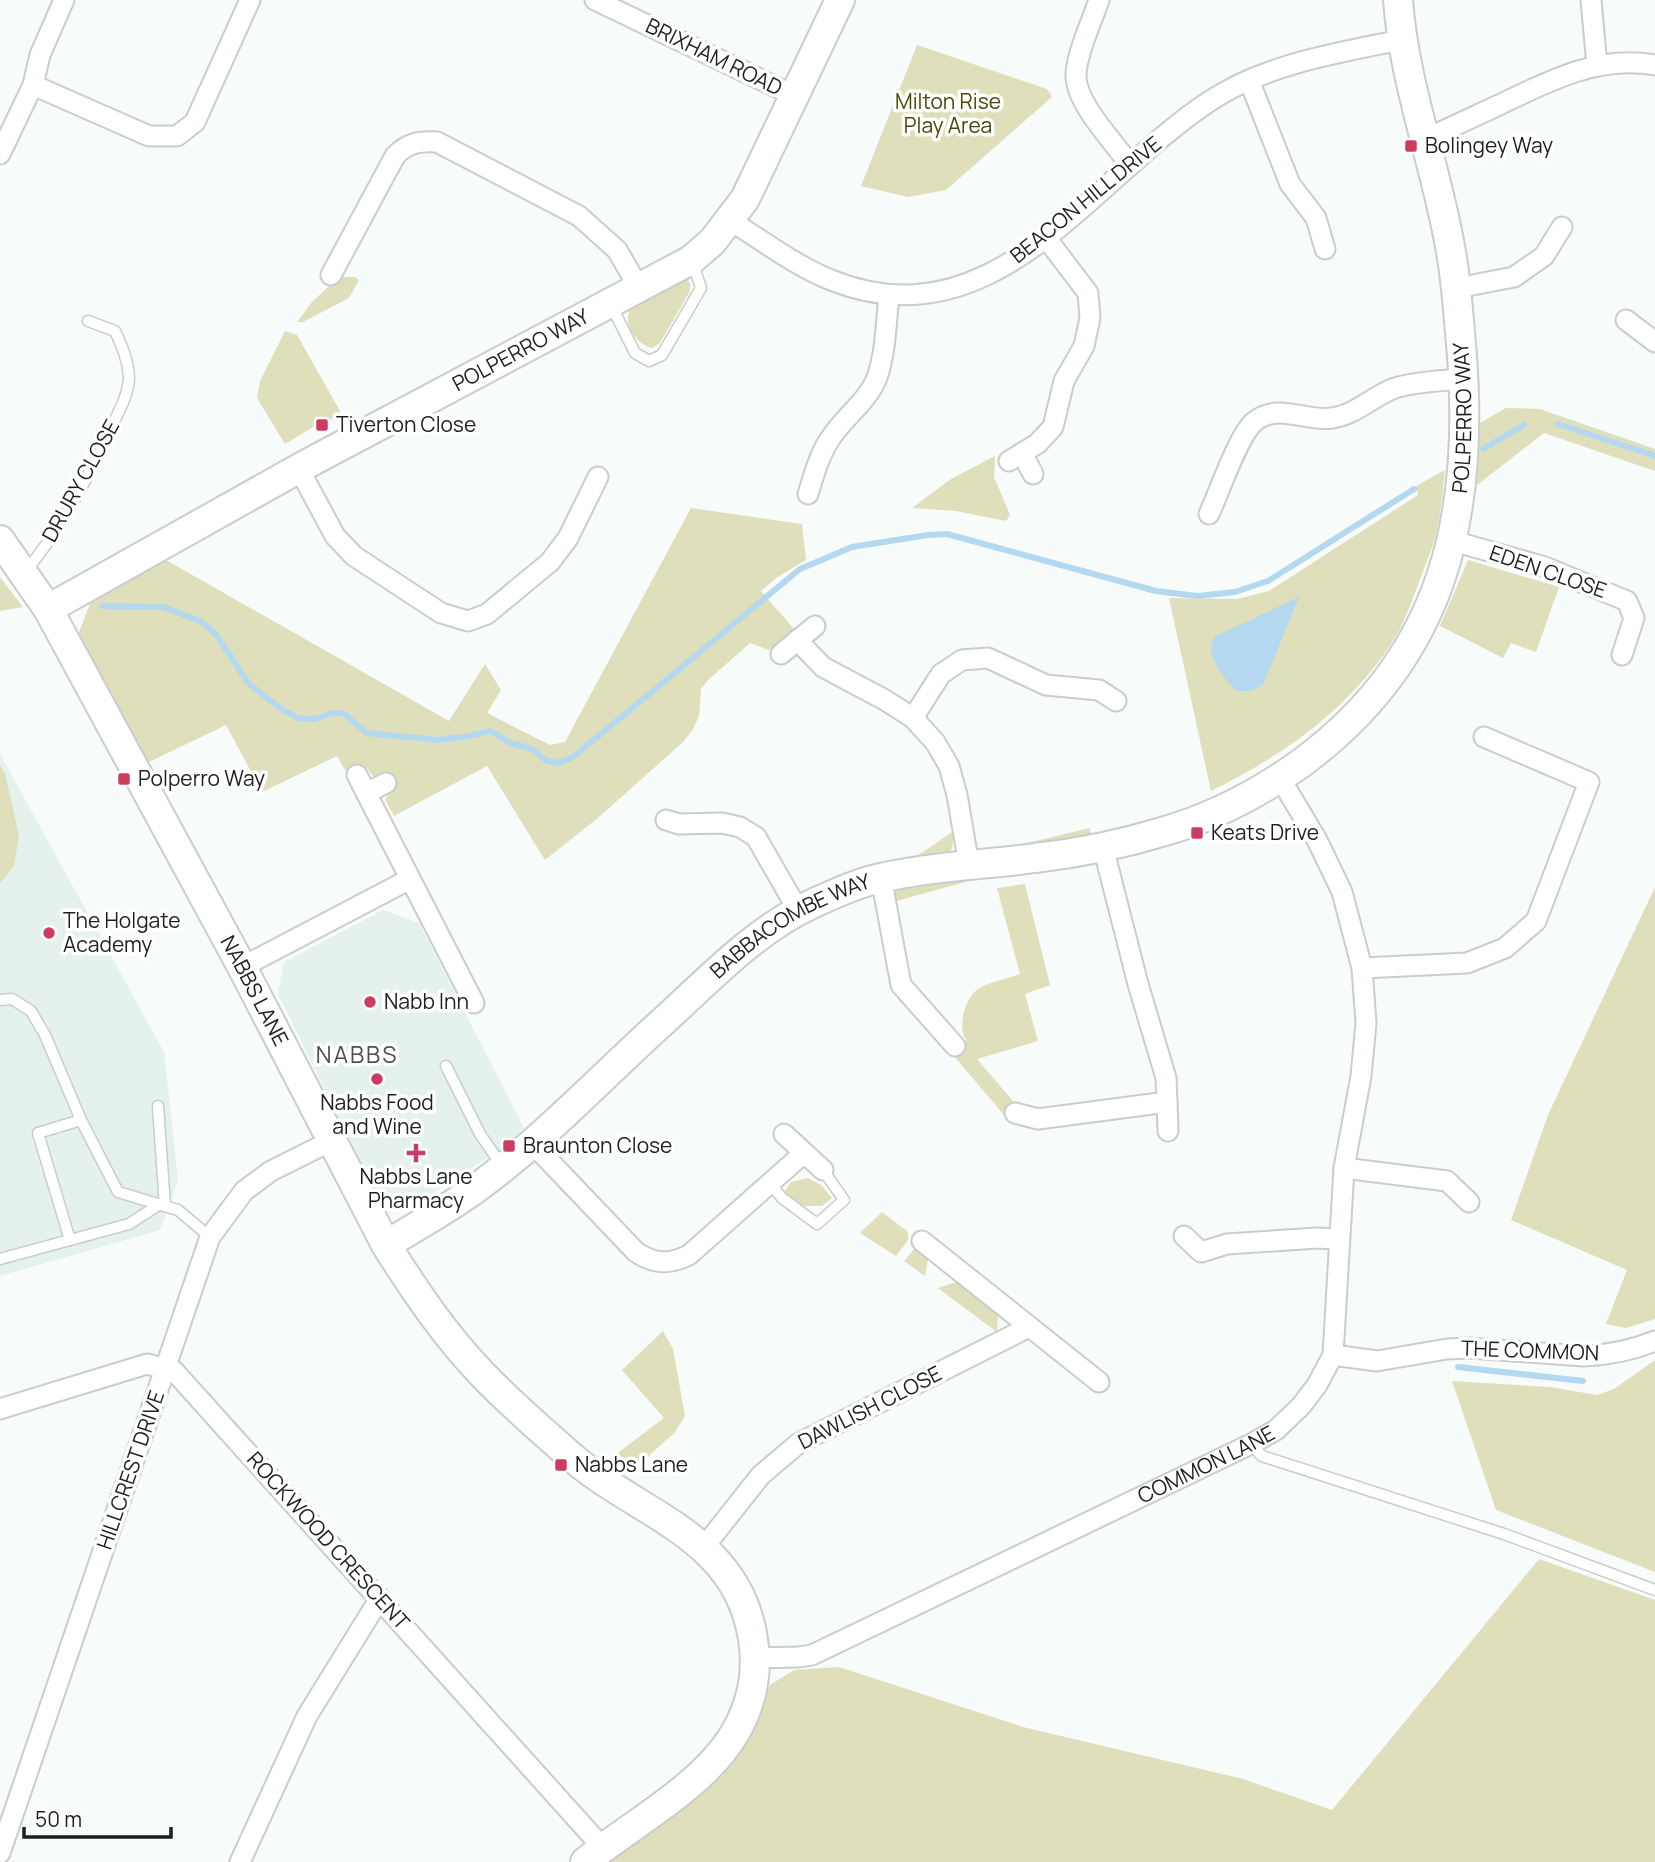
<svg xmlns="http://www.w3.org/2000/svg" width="1655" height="1862" font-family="Manrope,sans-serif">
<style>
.built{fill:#e4f1ec}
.green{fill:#dfdfbb}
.water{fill:#b3d8ef}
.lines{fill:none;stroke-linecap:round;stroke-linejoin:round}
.stream{stroke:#b3d8ef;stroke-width:6}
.lane-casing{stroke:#c9cdcb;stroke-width:13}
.street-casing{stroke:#c9cdcb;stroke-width:23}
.secondary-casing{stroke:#c9cdcb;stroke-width:32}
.lane{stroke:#fff;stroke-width:10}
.street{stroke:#fff;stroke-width:19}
.secondary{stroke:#fff;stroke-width:28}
.poi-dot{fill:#cc3c61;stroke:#fff;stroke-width:2.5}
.labels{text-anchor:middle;stroke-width:7;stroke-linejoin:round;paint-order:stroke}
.street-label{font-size:21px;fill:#1e201f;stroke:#fff}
.park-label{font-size:21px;fill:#4c4908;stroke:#fff}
.poi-label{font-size:21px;fill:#1e201f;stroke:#fff;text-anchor:start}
.neighbourhood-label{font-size:23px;letter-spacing:2px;fill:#4c4f4e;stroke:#fff}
</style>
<rect width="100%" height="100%" fill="#f7fbfa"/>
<g class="built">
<path d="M 0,754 L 164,1052 L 178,1180 L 160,1230 L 0,1276 Z"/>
<path d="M 383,910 L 419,923 L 524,1128 L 501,1149 L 419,1202 L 375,1195 L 323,1096 L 327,1094 L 278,994 L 284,962 Z"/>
</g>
<g class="green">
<path d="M 917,45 L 1047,89 L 1052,97 L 946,190 L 908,197 L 861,186 Z"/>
<path d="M 339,277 L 355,277 L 359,280 L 349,298 L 303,322 L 297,322 L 312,302 Z"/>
<path d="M 686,278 L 690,283 L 690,291 L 660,343 L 652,348 C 634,344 620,320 633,305 Z"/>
<path d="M 285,331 L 297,335 L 344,418 L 325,420 L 285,444 L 257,398 L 260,381 Z"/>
<path d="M 1506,408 L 1540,409 L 1655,449 L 1655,471 L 1544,433 L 1477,485 L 1480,423 Z"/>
<path d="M 995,456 L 994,477 L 1010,515 L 1006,521 L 956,511 L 912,508 L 951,479 Z"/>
<path d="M 1445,470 C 1443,491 1441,513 1436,534 C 1433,547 1427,561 1422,574 C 1414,595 1406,619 1395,638 C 1351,708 1284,755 1211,791 L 1169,598 L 1237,599 L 1269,591 L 1418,495 L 1416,486 Z"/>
<path d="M 691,508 L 802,524 L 806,560 L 776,578 L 761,591 L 794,629 L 769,650 L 750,643 L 708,680 L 701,689 L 699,716 L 693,729 L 683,742 L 599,817 L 545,860 L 487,766 L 394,816 L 385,799 L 394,789 L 387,775 L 373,776 L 366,767 L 348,775 L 337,756 L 262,792 L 226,725 L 149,762 L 78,635 L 91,601 L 166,560 L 449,721 L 485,664 L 501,690 L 487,713 L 550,745 L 565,742 Z"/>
<path d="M 1468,560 L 1559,587 L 1536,652 L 1511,643 L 1503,658 L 1440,626 Z"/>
<path d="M 0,577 L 23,607 L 0,611 Z"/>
<path d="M 0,765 L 5,773 L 19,836 L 14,866 L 0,883 Z"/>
<path d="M 1090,828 L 1091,837 L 1003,849 Z"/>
<path d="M 954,831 L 952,849 L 945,855 L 917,861 L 917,856 Z"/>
<path d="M 987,876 L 893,902 L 895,892 L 903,886 Z"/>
<path d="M 1025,884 L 1050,985 L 1025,994 L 1038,1041 L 977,1059 L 1013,1101 L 1004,1115 L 954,1056 L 962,1050 L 966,1040 C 957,1027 965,998 978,989 C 986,983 1010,978 1020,974 L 997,888 Z"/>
<path d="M 1655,887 L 1655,1319 L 1626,1328 L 1606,1324 L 1627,1270 L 1511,1220 L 1548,1115 Z"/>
<path d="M 808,1178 L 821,1185 L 832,1198 L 822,1206 L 797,1206 L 784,1192 L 791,1182 Z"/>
<path d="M 882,1212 L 908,1232 L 908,1240 L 896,1256 L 860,1233 Z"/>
<path d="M 916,1247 L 928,1260 L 925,1276 L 904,1261 Z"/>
<path d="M 956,1282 L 977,1297 L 998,1316 L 997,1332 L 938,1288 Z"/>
<path d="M 663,1331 L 673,1349 L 685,1416 L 675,1432 L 632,1471 L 611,1458 L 664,1418 L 622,1370 Z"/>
<path d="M 1655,1360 L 1655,1572 L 1496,1510 L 1452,1381 L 1550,1387 L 1597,1395 L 1614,1389 Z"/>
<path d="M 1539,1559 L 1655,1600 L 1655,1862 L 607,1862 L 723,1775 L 751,1730 L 770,1685 L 794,1670 L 839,1667 L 1023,1727 L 1243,1779 L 1332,1810 Z"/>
</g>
<path class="water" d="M 1299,597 L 1263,685 C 1253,691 1247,693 1235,690 C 1224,678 1201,651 1216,636 Z"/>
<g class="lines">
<g class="stream">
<path d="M 1558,424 L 1655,456"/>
<path d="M 1483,449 L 1524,425"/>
<path d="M 102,606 L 163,607 L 200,621 L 216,634 L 249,684 L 280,708 L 298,718 L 314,719 L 333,713 L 343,713 L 367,733 L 437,740 L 464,737 L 491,731 L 510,743 L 532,749 L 547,761 L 558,763 L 573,757 L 800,569 L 852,547 L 928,535 L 947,534 L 1156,591 L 1198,596 L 1235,592 L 1268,581 L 1414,489"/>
<path d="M 1458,1367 L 1583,1381"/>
</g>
<defs>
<g id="lane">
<path d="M 611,305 L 635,353 L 649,361 L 662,355 L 701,288 L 693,264"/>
<path d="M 25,572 C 61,529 88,479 111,428 C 118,413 129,394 129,377 C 128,360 122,346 115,331 L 88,321"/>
<path d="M 0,1000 L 12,999 L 31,1011 L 45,1035 L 81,1120 L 118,1192 L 178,1210 L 210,1237"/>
<path d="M 446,1066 L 480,1134 L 502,1166"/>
<path d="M 158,1106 L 165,1206"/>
<path d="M 770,1183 L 782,1198 L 817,1224 L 844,1200 L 823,1170"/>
<path d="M 70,1240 L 38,1133 L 81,1120"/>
<path d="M 0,1259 L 129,1224 L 160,1204"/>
<path d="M 1251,1444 L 1262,1456 L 1504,1534 L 1655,1590"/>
</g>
<g id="street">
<path d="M 595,0 L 795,96"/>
<path d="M 1099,0 C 1092,21 1075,57 1076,78 C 1078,106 1114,142 1130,165"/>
<path d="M 1591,0 L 1597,66"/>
<path d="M 1249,80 L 1290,184 L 1316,218 L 1325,249"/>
<path d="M 33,85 L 149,136 L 177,136 L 195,122 L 250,0"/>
<path d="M 1425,139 C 1450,128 1475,116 1499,105 C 1549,81 1598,55 1655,65"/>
<path d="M 0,154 L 33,85 L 40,55 L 64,0"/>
<path d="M 731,221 C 763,241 796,266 831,280 C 994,346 1092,178 1210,101 C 1266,64 1337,53 1401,40"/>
<path d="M 331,275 L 395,156 C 407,143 419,141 437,142 L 579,216 L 617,250 L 639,288"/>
<path d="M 1457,288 L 1514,277 L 1544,256 L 1562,227"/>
<path d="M 1626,320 L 1655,342"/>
<path d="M 1022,453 L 1033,474"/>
<path d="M 1009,461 L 1037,444 L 1053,427 L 1064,381 L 1084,346 L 1090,318 L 1088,293 L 1046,238"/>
<path d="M 299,469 L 335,536 L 354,556 L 441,613 L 468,621 L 487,614 L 550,562 L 568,538 L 598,477"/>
<path d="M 808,494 C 814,475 819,455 830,439 C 843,418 866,403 876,380 C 886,354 886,322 889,295"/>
<path d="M 1209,514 C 1219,493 1238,436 1254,422 C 1278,402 1305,422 1332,418 C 1354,415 1370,399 1390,390 C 1404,383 1447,380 1464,379"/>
<path d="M 1453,541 L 1545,567 L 1627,601 L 1634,618 L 1622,655"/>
<path d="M 797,640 L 823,667 L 885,700 L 913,718 L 935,742 L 949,766 L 957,795 L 969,865"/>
<path d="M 781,654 L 815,626"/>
<path d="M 913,718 L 941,674 L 962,660 L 988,658 L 1046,685 L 1099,690 L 1116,701"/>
<path d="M 357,775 L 474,1003"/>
<path d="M 366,793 L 386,783"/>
<path d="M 666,820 L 679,824 L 722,823 L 740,827 L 756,837 L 798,910"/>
<path d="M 881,877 L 901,985 L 955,1046"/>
<path d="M 242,967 L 410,879"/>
<path d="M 1362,968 L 1467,963 L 1505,948 L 1536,921 L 1589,782 L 1484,737"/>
<path d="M 1167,1102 L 1168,1131"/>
<path d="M 1015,1113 L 1038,1119 L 1167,1102 L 1166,1078 L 1138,984 L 1103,847"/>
<path d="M 784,1134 L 823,1170"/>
<path d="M 531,1142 L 636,1252 C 654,1264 669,1265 689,1255 L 804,1153"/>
<path d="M 1344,1168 L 1447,1181 L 1469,1202"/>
<path d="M 1184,1236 L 1201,1252 L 1227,1244 L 1317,1238 L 1338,1239"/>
<path d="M 922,1241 L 1099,1382"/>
<path d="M 1333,1355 L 1377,1361 L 1447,1349 L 1469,1348 L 1584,1356 C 1608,1355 1633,1350 1655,1341"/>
<path d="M 0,1409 L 147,1364 L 174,1371 L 603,1848"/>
<path d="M 704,1547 L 761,1475 L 799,1443 L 1029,1327"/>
<path id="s1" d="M 756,1658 L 799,1657 L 812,1655 L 1251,1444 L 1276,1430 L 1301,1406 L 1317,1385 L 1333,1355 L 1344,1168 L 1361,1076 L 1366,1023 L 1362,968 L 1342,892 L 1317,840 L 1280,778"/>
<path d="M 0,1853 L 210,1237 L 244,1191 L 271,1171 L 331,1141"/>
<path d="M 240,1862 L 307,1716 L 380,1598"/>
</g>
<g id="secondary">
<path id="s2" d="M 0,540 L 48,609 L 242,967 L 386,1245 C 415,1291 446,1337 484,1376 C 510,1403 538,1427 566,1452 C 635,1515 737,1533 753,1639 C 758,1671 752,1703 736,1731 C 706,1785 633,1823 585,1862"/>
<path id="s3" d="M 48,609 L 305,465 L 691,260 L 712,242 L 745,199 L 840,0"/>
<path id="s4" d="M 386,1245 C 418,1225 452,1207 482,1184 C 544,1138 601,1078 658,1026 C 706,983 754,930 814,903 C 836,893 860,882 885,877 C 934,866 985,865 1035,858 C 1079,853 1123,844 1165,831 C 1214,817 1259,793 1300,764 C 1445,658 1476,515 1461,344 C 1458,310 1456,275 1449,241 C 1434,160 1404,82 1398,0"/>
</g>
</defs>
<use href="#lane" class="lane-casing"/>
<use href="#street" class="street-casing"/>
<use href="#secondary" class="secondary-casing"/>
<use href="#lane" class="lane"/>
<use href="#street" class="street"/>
<use href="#secondary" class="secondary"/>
</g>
<g class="poi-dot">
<rect x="1404" y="139" width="14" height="14" rx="3.5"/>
<rect x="315" y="418" width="14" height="14" rx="3.5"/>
<rect x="117" y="772" width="14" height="14" rx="3.5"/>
<rect x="1190" y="826" width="14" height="14" rx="3.5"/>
<circle cx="49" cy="933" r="7"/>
<circle cx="370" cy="1002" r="7"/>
<circle cx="377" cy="1079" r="7"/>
<rect x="502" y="1139" width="14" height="14" rx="3.5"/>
<path d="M412.5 1142.5h7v7h7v7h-7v7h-7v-7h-7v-7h7z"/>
<rect x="554" y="1458" width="14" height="14" rx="3.5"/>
</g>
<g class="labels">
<g class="street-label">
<text transform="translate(714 57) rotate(26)" y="7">BRIXHAM ROAD</text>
<text transform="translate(1086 200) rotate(-39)" y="7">BEACON HILL DRIVE</text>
<text dy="7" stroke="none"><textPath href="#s3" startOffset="539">POLPERRO WAY</textPath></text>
<text dy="7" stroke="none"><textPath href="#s4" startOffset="1461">POLPERRO WAY</textPath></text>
<text transform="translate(81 481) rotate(-61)" y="7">DRURY CLOSE</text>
<text transform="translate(1548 572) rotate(19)" y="7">EDEN CLOSE</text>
<text dy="7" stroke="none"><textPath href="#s4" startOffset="518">BABBACOMBE WAY</textPath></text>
<text dy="7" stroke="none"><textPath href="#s2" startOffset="518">NABBS LANE</textPath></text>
<text transform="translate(1530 1351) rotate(2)" y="7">THE COMMON</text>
<text transform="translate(870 1408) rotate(-27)" y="7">DAWLISH CLOSE</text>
<text dy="7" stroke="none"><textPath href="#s1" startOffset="494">COMMON LANE</textPath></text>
<text transform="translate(131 1470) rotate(-71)" y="7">HILLCREST DRIVE</text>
<text transform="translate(328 1541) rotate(48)" y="7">ROCKWOOD CRESCENT</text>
</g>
<g class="park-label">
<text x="948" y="109">Milton Rise<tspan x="948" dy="24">Play Area</tspan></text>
</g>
<g class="poi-label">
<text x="1425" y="153">Bolingey Way</text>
<text x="336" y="432">Tiverton Close</text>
<text x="138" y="786">Polperro Way</text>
<text x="1211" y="840">Keats Drive</text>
<text x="63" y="928">The Holgate<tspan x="63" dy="24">Academy</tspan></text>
<text x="384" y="1009">Nabb Inn</text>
<text x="377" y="1110" text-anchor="middle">Nabbs Food<tspan x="377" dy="24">and Wine</tspan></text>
<text x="523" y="1153">Braunton Close</text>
<text x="416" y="1184" text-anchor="middle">Nabbs Lane<tspan x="416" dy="24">Pharmacy</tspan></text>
<text x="575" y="1472">Nabbs Lane</text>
</g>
<g class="neighbourhood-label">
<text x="357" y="1063">NABBS</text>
</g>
</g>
<path d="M24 1827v10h147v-10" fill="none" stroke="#1e201f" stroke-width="3.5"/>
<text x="35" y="1827" font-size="21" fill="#1e201f" stroke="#ffffff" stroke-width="5" paint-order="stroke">50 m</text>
</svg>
